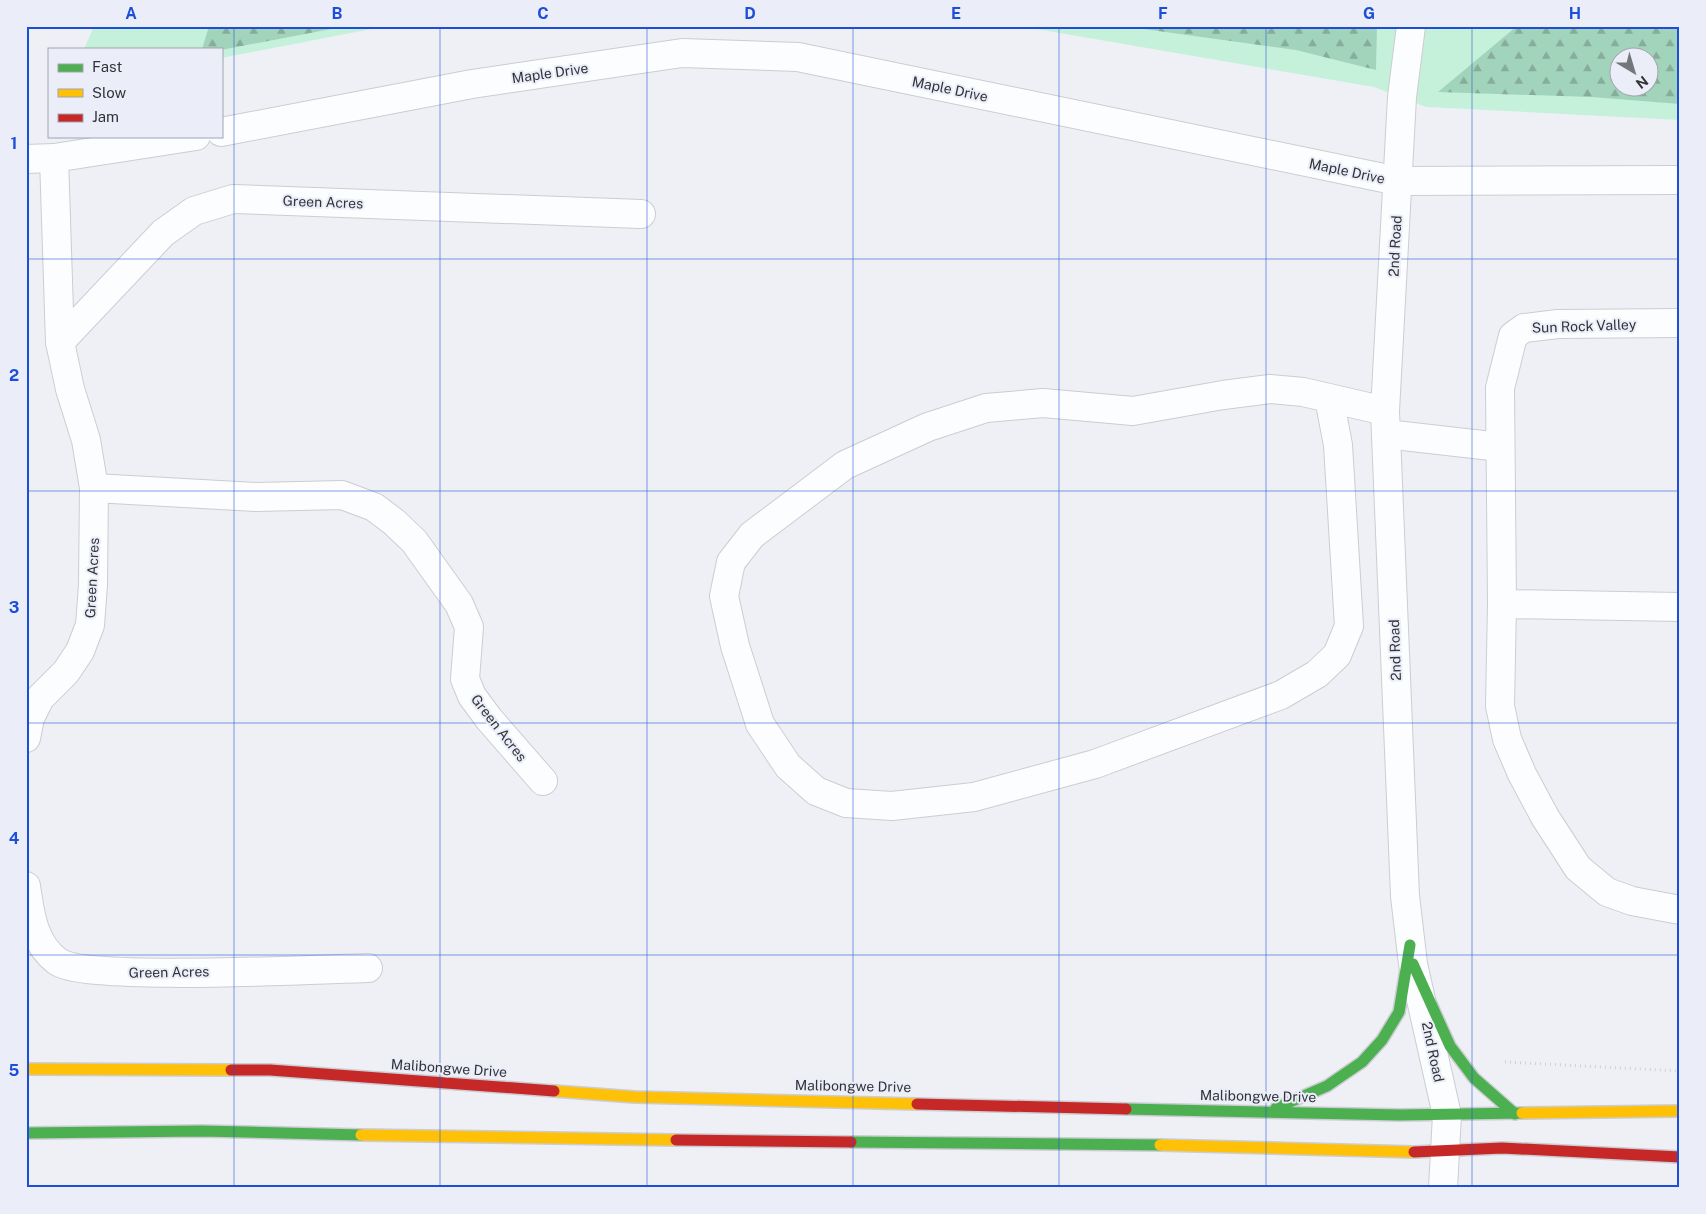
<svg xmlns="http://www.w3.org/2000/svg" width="1706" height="1214" font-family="'Public Sans',sans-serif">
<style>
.green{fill:#c5f1da;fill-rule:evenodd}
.forest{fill:url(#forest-firs);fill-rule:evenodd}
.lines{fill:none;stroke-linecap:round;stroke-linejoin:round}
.street-casing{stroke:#cbcdd2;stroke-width:30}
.fast-casing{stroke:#cbcdd2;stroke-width:14}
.slow-casing{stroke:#cbcdd2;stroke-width:14}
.jam-casing{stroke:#cbcdd2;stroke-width:14}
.path{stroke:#d0d0d3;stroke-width:3;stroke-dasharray:1 4;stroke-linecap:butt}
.street{stroke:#fcfdfe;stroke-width:28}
.fast{stroke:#4caf50;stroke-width:11}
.slow{stroke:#ffc107;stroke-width:11}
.jam{stroke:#c62828;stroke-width:11}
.grid{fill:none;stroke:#1d4ed8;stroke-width:1;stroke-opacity:0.55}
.labels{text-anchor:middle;stroke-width:4;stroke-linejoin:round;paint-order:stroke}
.street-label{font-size:14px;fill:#333439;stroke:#ebeef9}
.neatline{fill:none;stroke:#1d4ed8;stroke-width:2}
.grid-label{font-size:16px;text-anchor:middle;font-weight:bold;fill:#1d4ed8}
</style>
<defs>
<pattern id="forest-firs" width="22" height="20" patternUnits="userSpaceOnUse" patternTransform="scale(1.25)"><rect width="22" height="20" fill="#a2d4bc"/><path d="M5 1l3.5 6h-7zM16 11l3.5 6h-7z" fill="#85ad9a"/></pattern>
</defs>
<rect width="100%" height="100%" fill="#eef0f6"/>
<g class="green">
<path d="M 94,26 L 387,26 L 221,58 L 221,49 L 84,49 Z"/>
<path d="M 1019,26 L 1680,26 L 1680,120 L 1426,107 L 1374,87 ZM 1618,58 L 1648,58 L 1648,88 L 1618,88 Z"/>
</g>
<g class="forest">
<path d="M 209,26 L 347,26 L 221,50 L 202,49 Z"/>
<path d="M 1122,26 L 1377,26 L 1376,70 L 1296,50 Z"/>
<path d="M 1517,26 L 1680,26 L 1680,104 L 1591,97 L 1438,92 ZM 1618,58 L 1648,58 L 1648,88 L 1618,88 Z"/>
</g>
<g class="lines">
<defs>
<g id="street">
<path d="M 1411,26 L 1402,97 L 1385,411 L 1405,896 L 1413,964 L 1447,1115 L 1443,1188"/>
<path d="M 221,132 L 472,84 L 682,53 L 798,57 L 1398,181 L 1680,180"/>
<path d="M 26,159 L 54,158 L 196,136"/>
<path d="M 1680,323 L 1558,324 L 1524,328 L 1513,336 L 1500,388 L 1502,604 L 1500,706 L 1507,739 L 1522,774 L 1545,817 L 1578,868 L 1607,892 L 1632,901 L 1680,910"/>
<path d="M 60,342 L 163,233 L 194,211 L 233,199 L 641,214"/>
<path d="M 1329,398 L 1338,445 L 1349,626 L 1337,655 L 1317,674 L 1281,695 L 1095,764 L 974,797 L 892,806 L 846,803 L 816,791 L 788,766 L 760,724 L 735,646 L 724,596 L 731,562 L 752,535 L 845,465 L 928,427 L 986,408 L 1043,403 L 1133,411 L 1223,395 L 1270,389 L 1303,392 L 1329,398 L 1385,411"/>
<path d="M 1386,434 L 1500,447"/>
<path d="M 94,488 L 256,497 L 342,495 L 374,507 L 394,522 L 414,541 L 459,604 L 469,627 L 465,679 L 472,696 L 489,719 L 543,781"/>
<path d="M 1502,604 L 1680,607"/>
<path d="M 26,738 L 30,718 L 40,698 L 66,672 L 80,651 L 90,625 L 93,585 L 94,488 L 86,440 L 70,389 L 60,342 L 54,158"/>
<path d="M 26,886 C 30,913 33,943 57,961 C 84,982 319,969 368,968"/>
</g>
<g id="fast">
<path d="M 1413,964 L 1450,1046 L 1474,1078 L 1515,1114"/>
<path d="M 1276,1108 L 1327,1086 L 1362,1062 L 1382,1040 L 1399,1012 L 1410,945"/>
<path d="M 1126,1109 L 1400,1115 L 1522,1113"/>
<path d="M 26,1133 L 202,1131 L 361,1135"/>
<path d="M 851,1142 L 1160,1145"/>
</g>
<g id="slow">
<path d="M 26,1069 L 231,1070"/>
<path d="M 554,1091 L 635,1097 L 917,1104"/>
<path d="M 1522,1113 L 1680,1111"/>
<path d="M 361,1135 L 676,1140"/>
<path d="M 1160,1145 L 1414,1152"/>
</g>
<g id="jam">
<path d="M 231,1070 L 270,1070 L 554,1091"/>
<path d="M 917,1104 L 1126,1109"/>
<path d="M 676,1140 L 851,1142"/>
<path d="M 1414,1152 L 1502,1148 L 1680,1157"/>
</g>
</defs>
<use href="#street" class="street-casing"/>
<use href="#fast" class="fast-casing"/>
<use href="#slow" class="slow-casing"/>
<use href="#jam" class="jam-casing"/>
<path class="path" d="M 1505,1062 L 1680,1071"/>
<use href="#street" class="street"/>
<use href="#fast" class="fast"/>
<use href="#slow" class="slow"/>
<use href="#jam" class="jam"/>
</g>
<path class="grid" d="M 234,26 L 234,1188M 440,26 L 440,1188M 647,26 L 647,1188M 853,26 L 853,1188M 1059,26 L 1059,1188M 1266,26 L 1266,1188M 1472,26 L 1472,1188M 26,259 L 1680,259M 26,491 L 1680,491M 26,723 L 1680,723M 26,955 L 1680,955"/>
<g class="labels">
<g class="street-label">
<text transform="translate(550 73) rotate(-8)" y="5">Maple Drive</text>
<text transform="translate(950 89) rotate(12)" y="5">Maple Drive</text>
<text transform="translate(1347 171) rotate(12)" y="5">Maple Drive</text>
<text transform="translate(323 202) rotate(2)" y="5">Green Acres</text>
<text transform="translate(1395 246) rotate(-87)" y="5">2nd Road</text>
<text transform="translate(1584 326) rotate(-2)" y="5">Sun Rock Valley</text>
<text transform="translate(92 578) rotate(-87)" y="5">Green Acres</text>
<text transform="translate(1395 650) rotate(-92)" y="5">2nd Road</text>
<text transform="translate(499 728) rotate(52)" y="5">Green Acres</text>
<text transform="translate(169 972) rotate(-1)" y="5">Green Acres</text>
<text transform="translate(1433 1052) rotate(78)" y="5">2nd Road</text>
<text transform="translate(449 1068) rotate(4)" y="5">Malibongwe Drive</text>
<text transform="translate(853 1086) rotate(1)" y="5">Malibongwe Drive</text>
<text transform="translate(1258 1096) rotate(1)" y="5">Malibongwe Drive</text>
</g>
</g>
<rect width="1706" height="1214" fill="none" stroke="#ebeef9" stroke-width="55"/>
<rect x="48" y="48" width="175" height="90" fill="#ebeef9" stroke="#a1a4ac"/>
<rect x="58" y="64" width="25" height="8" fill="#4caf50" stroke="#a1a4ac"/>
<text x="92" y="72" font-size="15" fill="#333439">Fast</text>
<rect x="58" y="89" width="25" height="8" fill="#ffc107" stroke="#a1a4ac"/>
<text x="92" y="98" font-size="15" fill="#333439">Slow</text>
<rect x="58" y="114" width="25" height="8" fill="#c62828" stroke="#a1a4ac"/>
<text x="92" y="122" font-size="15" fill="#333439">Jam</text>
<g transform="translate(1634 72) rotate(142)"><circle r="24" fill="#ebeef9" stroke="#a1a4ac"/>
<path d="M0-4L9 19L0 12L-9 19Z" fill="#74767b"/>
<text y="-8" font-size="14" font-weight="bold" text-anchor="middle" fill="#333439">N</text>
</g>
<rect x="28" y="28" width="1650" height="1158" class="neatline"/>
<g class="grid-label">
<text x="131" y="19">A</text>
<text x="337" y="19">B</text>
<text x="543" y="19">C</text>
<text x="750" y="19">D</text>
<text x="956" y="19">E</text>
<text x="1163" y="19">F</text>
<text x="1369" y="19">G</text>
<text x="1575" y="19">H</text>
<text x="14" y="149">1</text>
<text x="14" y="381">2</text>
<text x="14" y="613">3</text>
<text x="14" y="844">4</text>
<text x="14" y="1076">5</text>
</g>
</svg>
